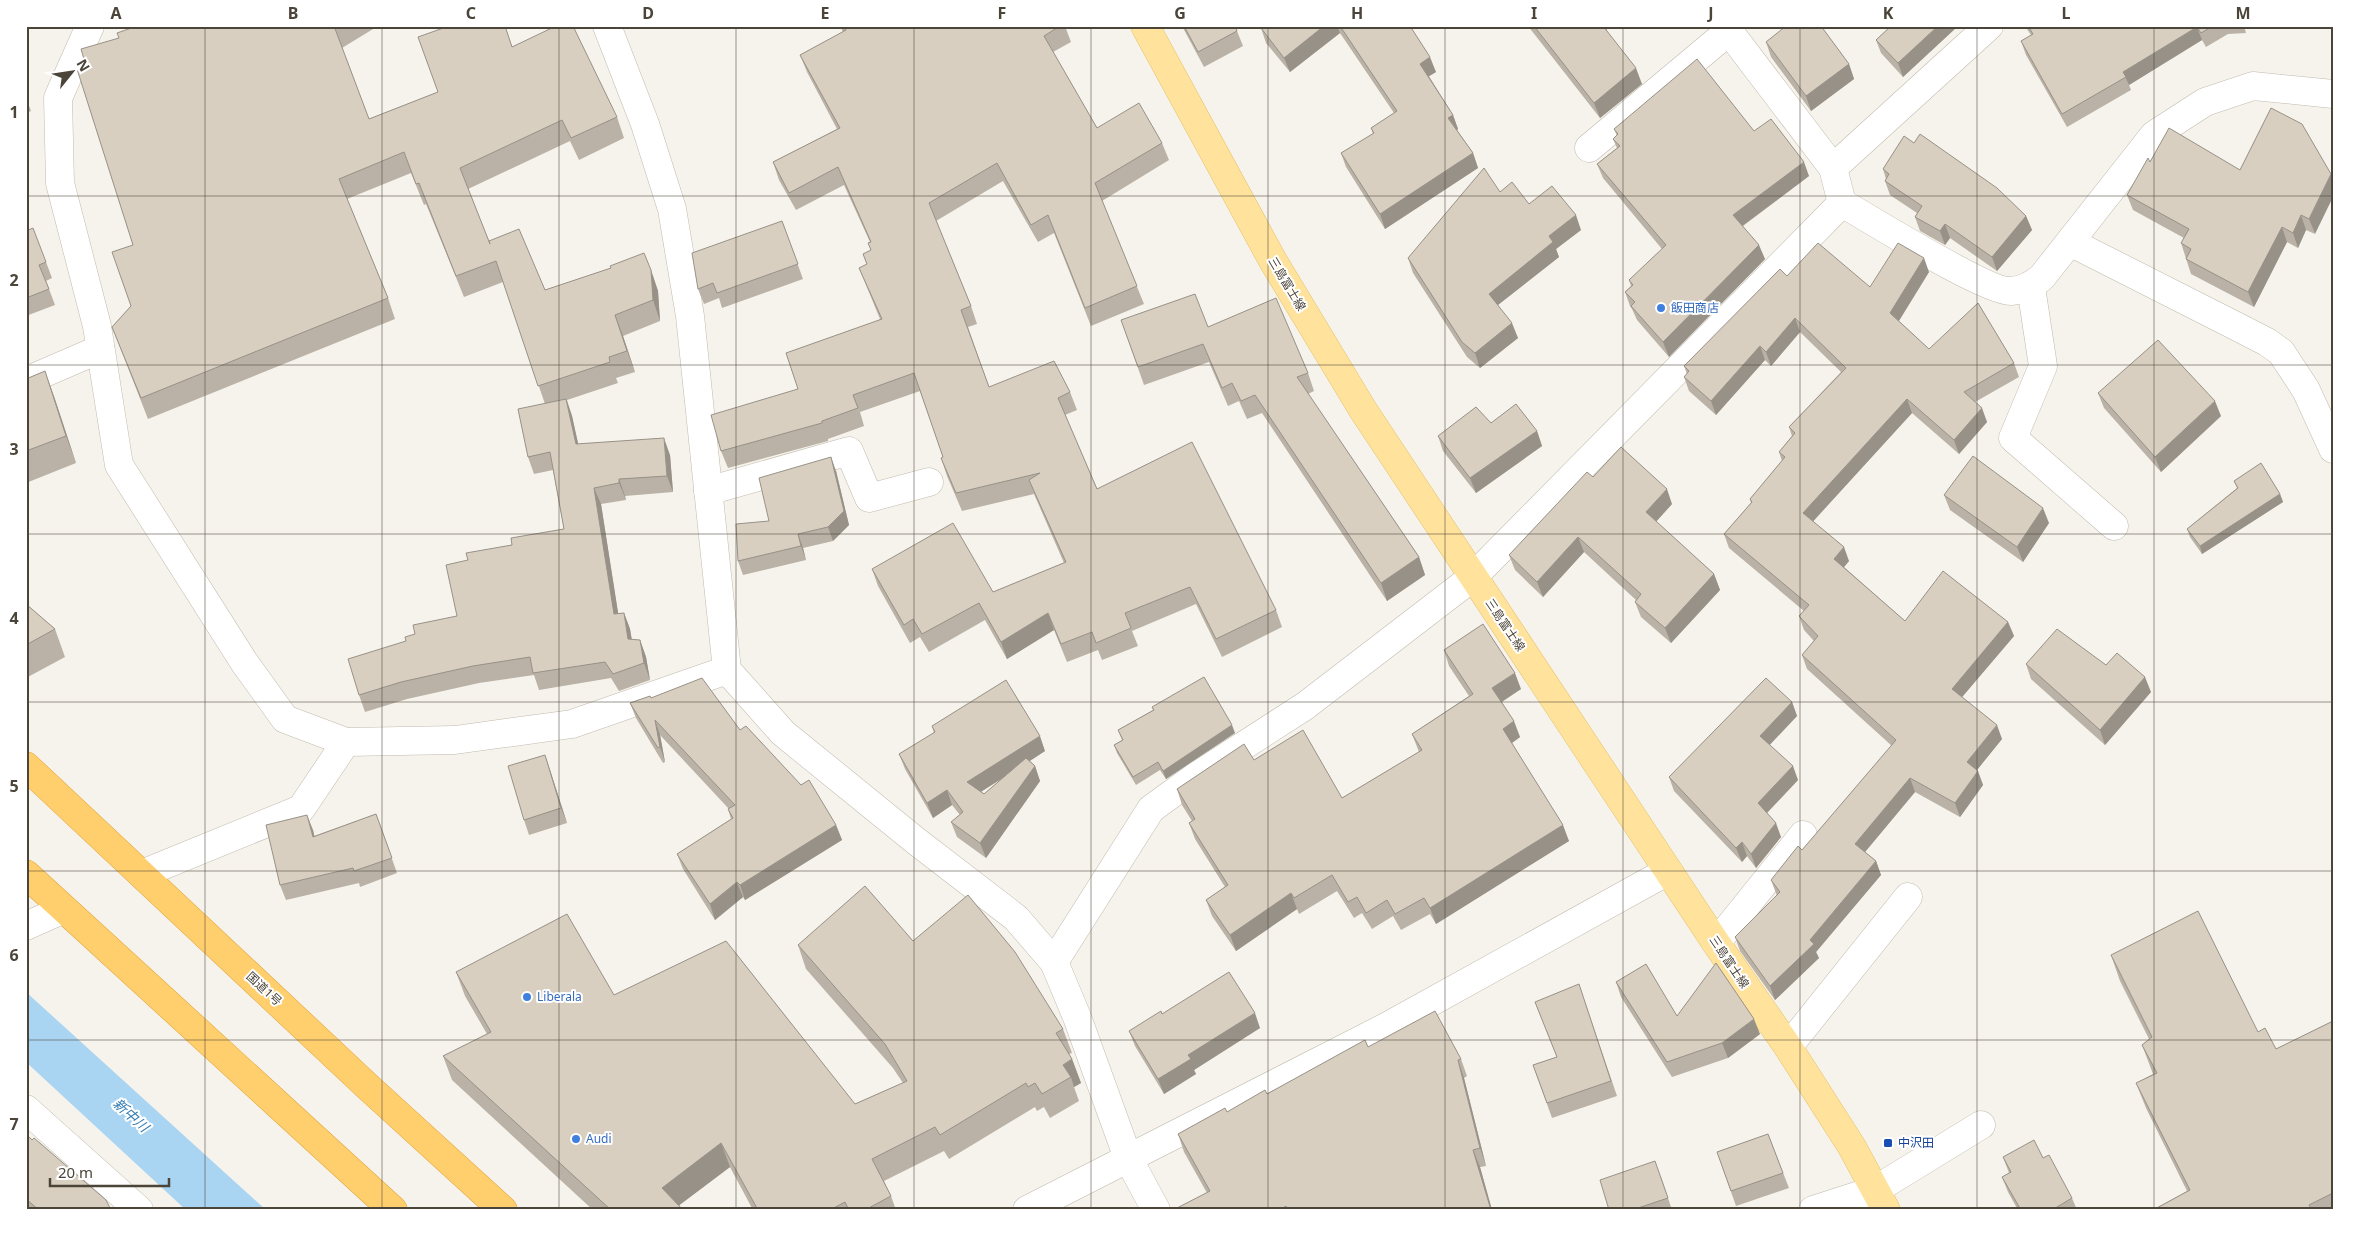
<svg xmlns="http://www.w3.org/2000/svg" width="2359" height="1236" font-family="'Noto Sans','Noto Sans JP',sans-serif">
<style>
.water{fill:#a9d4f2}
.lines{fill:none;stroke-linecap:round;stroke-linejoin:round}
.minor-casing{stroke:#c2bbae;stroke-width:29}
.major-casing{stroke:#e6c16a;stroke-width:29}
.highway-casing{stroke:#e0a43c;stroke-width:29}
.minor{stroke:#fff;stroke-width:28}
.major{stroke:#ffe39c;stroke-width:28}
.highway{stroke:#ffcf6e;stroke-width:28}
.wall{fill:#bab2a6;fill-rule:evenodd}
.shaded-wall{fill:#979187}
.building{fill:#d8cfc1;stroke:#979187}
.grid{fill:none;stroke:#4b4439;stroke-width:1;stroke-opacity:0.55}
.shop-dot{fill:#3f7fe0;stroke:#fff;stroke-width:2}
.transit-dot{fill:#1a4fb4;stroke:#fff;stroke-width:2}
.labels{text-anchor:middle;stroke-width:4;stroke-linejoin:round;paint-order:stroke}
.street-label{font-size:12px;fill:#4b4439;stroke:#fff}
.shop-label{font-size:12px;fill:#366cbe;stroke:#fff;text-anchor:start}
.transit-label{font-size:12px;fill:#164399;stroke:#fff;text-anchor:start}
.water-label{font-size:14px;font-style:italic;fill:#2e7ab2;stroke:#fff}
.neatline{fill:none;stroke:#4b4439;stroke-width:2}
.grid-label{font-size:16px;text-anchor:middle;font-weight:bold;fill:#4b4439}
</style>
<rect width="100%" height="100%" fill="#f6f3ec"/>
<path class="water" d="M 26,992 L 266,1210 L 186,1210 L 26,1062 Z"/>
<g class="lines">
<defs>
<g id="minor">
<path d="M 90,26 L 58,98 L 60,183 L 97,326 L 119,465 L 244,662 L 285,719 L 346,742 L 455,740 L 572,724 L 727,670"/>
<path d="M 607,26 L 645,124 L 672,209 L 690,316 L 727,670 L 783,733 L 916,841 L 1016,918 L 1054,962 L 1077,1017 L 1128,1158 L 1156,1210"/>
<path d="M 1725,26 L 1833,168"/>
<path d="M 1589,148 L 1729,31"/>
<path d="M 1842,203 C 1870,219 1988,293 2011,291 C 2024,290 2033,285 2042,277 L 2154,135 L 2205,102 L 2253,86 L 2333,94"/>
<path d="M 2070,242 L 2224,320 L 2267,342 L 2281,352 L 2306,390 L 2333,449"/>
<path d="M 2031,287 L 2043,366 L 2013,438 L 2114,526"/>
<path d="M 26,381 L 100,349"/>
<path d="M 708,491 L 849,451 L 869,498 L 929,482"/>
<path d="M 142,874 L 301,809 L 346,742"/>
<path d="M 26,926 L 64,909"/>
<path d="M 1716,943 L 1803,835"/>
<path d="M 1054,962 L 1151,809 L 1195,777 L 1305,706 L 1473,577 L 1842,203 L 1833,168 L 1989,26"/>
<path d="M 1788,1047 L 1908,897"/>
<path d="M 26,1109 L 139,1210"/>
<path d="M 1027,1210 L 1386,1027 L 1668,871"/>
<path d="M 1813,1210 L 1875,1190 L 1981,1125"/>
</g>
<path id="major" d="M 1145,26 L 1273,261 L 1363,410 L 1716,943 L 1788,1047 L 1852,1147 L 1886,1210"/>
<g id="highway">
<path d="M 26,766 L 367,1086 L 503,1210"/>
<path d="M 26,874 L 393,1210"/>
</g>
</defs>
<use href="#minor" class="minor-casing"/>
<use href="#major" class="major-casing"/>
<use href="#highway" class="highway-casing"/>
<use href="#minor" class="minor"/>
<use href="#major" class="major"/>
<use href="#highway" class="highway"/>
</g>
<g class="wall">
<path d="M 137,26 L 378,26 L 342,48 L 369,119 L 438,92 L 505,26 L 512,47 L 617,117 L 624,138 L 579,160 L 570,141 L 468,189 L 490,244 L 545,290 L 651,270 L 658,291 L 660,321 L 623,336 L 635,372 L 616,378 L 618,383 L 567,400 L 572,416 L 578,444 L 670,455 L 673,492 L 625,496 L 626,500 L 601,504 L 618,614 L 624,613 L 630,629 L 632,640 L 640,640 L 646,657 L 650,680 L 619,691 L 611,678 L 539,690 L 534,675 L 479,683 L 407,699 L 365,712 L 359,695 L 406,641 L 415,634 L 457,616 L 468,560 L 512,545 L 564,529 L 553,470 L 534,474 L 528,457 L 545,404 L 503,282 L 464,297 L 426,204 L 424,205 L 411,173 L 347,199 L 388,298 L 395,319 L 148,419 L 112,327 L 131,306 L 133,245 L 86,66 L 119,38 Z"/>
<path d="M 840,26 L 1065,26 L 1071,42 L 1053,52 L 1097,128 L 1162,143 L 1169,160 L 1102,201 L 1144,304 L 1091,326 L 1054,233 L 1038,242 L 1003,181 L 936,221 L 971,306 L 977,324 L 968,327 L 989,387 L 1070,392 L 1077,410 L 1065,415 L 1097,489 L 1276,610 L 1282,627 L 1222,657 L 1196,604 L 1132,631 L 1138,646 L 1102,660 L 1098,650 L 1067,662 L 1054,630 L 1007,659 L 985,620 L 929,652 L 920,637 L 910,643 L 878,586 L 872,569 L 993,592 L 1064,563 L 1034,494 L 962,511 L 947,476 L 941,458 L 943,457 L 920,391 L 860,412 L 864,426 L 828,439 L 828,441 L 728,468 L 721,451 L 798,389 L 880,319 L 859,268 L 867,265 L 863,254 L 871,250 L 868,243 L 870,242 L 844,185 L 796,210 L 779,180 L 773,162 L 837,129 L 807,72 L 800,55 L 843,32 Z"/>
<path d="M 1182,26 L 1235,26 L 1243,46 L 1204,67 Z"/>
<path d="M 1263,26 L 1410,26 L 1436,72 L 1429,76 L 1453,115 L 1458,129 L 1457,130 L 1473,153 L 1478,168 L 1385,229 L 1346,167 L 1341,153 L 1373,134 L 1371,128 L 1394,113 L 1340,33 L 1290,72 L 1266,43 L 1261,28 Z"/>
<path d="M 1528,26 L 1611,26 L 1606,30 L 1642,84 L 1600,118 Z"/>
<path d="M 1891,26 L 1958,26 L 1903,77 L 1881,53 L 1876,40 Z"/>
<path d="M 2025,26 L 2244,26 L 2246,33 L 2228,34 L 2206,47 L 2202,40 L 2129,85 L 2131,90 L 2067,127 L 2026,55 L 2021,41 L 2031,35 Z"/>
<path d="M 2303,26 L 2317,26 L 2304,27 Z"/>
<path d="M 1766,42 L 1849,64 L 1854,79 L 1811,111 L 1771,57 Z"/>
<path d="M 26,98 L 31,111 L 26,113 Z"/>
<path d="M 2271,108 L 2315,234 L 2306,230 L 2298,248 L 2287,242 L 2254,307 L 2191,274 L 2181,243 L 2184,238 L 2133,210 L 2127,195 L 2150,162 L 2240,170 Z"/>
<path d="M 1614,129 L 1754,131 L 1809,176 L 1743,226 L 1765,259 L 1669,357 L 1637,320 L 1632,309 L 1630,306 L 1625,292 L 1631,286 L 1629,280 L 1662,249 L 1603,178 L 1597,164 L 1617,148 L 1613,139 L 1617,136 Z"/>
<path d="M 1914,143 L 2026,216 L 2032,230 L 1997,271 L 1950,238 L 1945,245 L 1920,231 L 1915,217 L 1917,213 L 1890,195 L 1885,181 L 1886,179 L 1883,169 Z"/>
<path d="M 1500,192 L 1529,204 L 1581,230 L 1556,249 L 1559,257 L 1498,305 L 1518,338 L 1480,368 L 1467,357 L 1413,273 L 1408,258 Z"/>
<path d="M 782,221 L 803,279 L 722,308 L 719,298 L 704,304 L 698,289 Z"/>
<path d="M 26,231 L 46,262 L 52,278 L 46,281 L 55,305 L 26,316 Z"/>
<path d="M 1929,272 L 1899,321 L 1929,349 L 2014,363 L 2019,377 L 1975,402 L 1987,422 L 1959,454 L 1912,413 L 1813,521 L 1849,561 L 1844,567 L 1905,621 L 2008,622 L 2014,636 L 1962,697 L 2002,739 L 1977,770 L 1983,785 L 1960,817 L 1915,792 L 1865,852 L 1876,861 L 1881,875 L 1816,952 L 1819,958 L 1775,1000 L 1740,951 L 1735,937 L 1777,896 L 1771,880 L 1802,850 L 1892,746 L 1807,669 L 1802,655 L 1814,641 L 1804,630 L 1799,616 L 1804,611 L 1729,548 L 1724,534 L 1751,503 L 1750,499 L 1782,461 L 1779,452 L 1792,436 L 1789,427 L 1841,372 L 1800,332 L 1771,366 L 1765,360 L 1716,415 L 1689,391 L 1684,377 L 1687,374 L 1684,366 L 1787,276 L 1870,287 Z"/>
<path d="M 1121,320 L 1208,327 L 1308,373 L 1314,391 L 1308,394 L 1419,557 L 1425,575 L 1387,601 L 1262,413 L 1247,419 L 1239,401 L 1228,406 L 1209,362 L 1144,385 Z"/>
<path d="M 45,371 L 76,463 L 26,483 L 26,379 Z"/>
<path d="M 2098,393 L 2221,416 L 2161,472 L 2104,408 Z"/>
<path d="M 1537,431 L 1542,446 L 1476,493 L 1443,451 L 1438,436 Z"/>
<path d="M 836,471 L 849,525 L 833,541 L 803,548 L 806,560 L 743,575 L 738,561 L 769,521 Z"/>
<path d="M 1593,477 L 1672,504 L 1656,522 L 1714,574 L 1720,590 L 1671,643 L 1641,617 L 1635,602 L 1636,600 L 1584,552 L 1543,597 L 1515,570 L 1509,555 Z"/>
<path d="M 2234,481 L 2280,494 L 2283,502 L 2202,554 L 2190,537 L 2187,529 L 2237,488 Z"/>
<path d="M 1944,495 L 2049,523 L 2023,562 L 1950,510 Z"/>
<path d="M 26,604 L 55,629 L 65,657 L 26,678 Z"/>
<path d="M 1444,650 L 1521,689 L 1502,702 L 1520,737 L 1512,743 L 1569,841 L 1436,924 L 1430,914 L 1401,930 L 1393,916 L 1372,929 L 1362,913 L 1354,918 L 1337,891 L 1299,914 L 1297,909 L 1236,951 L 1212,916 L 1206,900 L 1225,887 L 1195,839 L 1189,823 L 1192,821 L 1182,805 L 1177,789 L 1254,760 L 1342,798 L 1419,752 L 1412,734 L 1469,696 L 1449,666 Z"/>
<path d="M 2026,664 L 2106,665 L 2151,692 L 2105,745 L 2031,679 Z"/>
<path d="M 651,698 L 740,730 L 836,825 L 842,840 L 745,900 L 743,897 L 715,920 L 683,869 L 677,854 L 731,819 L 728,809 L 729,809 L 660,735 L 665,762 L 663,763 L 636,718 L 630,703 Z"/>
<path d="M 1792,702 L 1797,716 L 1769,745 L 1798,780 L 1767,813 L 1781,837 L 1756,868 L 1747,856 L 1742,862 L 1674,791 L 1669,777 Z"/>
<path d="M 1152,707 L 1235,733 L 1166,779 L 1160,770 L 1136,785 L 1117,753 L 1114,745 L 1122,740 L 1118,730 L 1153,710 Z"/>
<path d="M 932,726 L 1045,751 L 1030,761 L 1035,766 L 1040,781 L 986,858 L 957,837 L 951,822 L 960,815 L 952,805 L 933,818 L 905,769 L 899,754 L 934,733 ZM 1001,779 L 984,794 L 981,791 Z"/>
<path d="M 545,755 L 550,770 L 567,823 L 529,835 L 524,820 Z"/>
<path d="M 376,814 L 397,873 L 360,887 L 359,883 L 286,900 L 280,885 L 313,830 L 314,836 Z"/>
<path d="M 913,941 L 1063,1029 L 1072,1053 L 1069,1054 L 1072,1059 L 1081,1083 L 1074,1087 L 1079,1101 L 1050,1118 L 1044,1107 L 1037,1111 L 1035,1107 L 949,1159 L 944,1151 L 884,1181 L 891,1196 L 896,1210 L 753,1210 L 730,1167 L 679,1205 L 683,1210 L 593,1210 L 452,1080 L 443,1056 L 487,1034 L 465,996 L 456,972 L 614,995 L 855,1104 L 903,1083 L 893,1068 L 806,969 L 798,945 Z"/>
<path d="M 2111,955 L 2258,1032 L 2276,1049 L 2333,1021 L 2333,1210 L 2153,1210 L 2187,1191 L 2146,1108 L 2136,1083 L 2153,1074 L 2142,1045 L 2149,1039 L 2120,981 Z"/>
<path d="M 1616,982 L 1677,1016 L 1760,1034 L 1728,1058 L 1672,1077 L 1621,997 Z"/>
<path d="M 1584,999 L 1617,1096 L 1552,1118 L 1533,1065 L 1557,1057 L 1535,1002 Z"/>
<path d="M 1162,1014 L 1260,1028 L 1194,1070 L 1196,1074 L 1164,1094 L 1135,1046 L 1129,1031 Z"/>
<path d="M 1368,1047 L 1461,1059 L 1467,1076 L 1464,1078 L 1486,1166 L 1480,1167 L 1492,1210 L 1178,1210 L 1207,1193 L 1184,1152 L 1178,1134 Z"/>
<path d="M 26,1134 L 111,1210 L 26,1209 Z"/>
<path d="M 1768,1134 L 1789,1188 L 1736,1206 L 1717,1152 Z"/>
<path d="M 2003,1157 L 2072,1198 L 2077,1210 L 2018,1210 L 2008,1192 L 2002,1177 L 2009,1173 Z"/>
<path d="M 1661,1177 L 1672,1210 L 1609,1210 Z"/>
</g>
<g class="shaded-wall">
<path d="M 1324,26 L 1337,26 L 1340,33 L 1290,72 L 1284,58 Z"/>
<path d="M 1600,26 L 1611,26 L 1602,33 Z"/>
<path d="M 1938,26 L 1958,26 L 1903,77 L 1898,63 Z"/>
<path d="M 2197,27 L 2202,40 L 2129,85 L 2123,72 Z"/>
<path d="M 1430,57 L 1436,72 L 1426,78 L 1420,64 Z"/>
<path d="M 1849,64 L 1854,79 L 1811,111 L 1806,96 Z"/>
<path d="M 1636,68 L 1642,84 L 1600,118 L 1594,103 Z"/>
<path d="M 1453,115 L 1458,129 L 1454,133 L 1448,118 Z"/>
<path d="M 1473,153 L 1478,168 L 1385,229 L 1380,214 Z"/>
<path d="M 1804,162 L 1809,176 L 1738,229 L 1733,215 Z"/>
<path d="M 2331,174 L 2333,178 L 2333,197 L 2315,234 L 2309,219 Z"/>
<path d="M 1576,215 L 1581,230 L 1556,249 L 1559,257 L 1494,308 L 1489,294 L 1549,236 Z"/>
<path d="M 2301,215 L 2306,230 L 2298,248 L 2293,233 Z"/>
<path d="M 2026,216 L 2032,230 L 1997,271 L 1992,257 Z"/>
<path d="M 1945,224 L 1950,238 L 1945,245 L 1940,231 Z"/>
<path d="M 2282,227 L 2287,242 L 2254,307 L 2248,292 Z"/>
<path d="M 1759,245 L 1765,259 L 1669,357 L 1663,342 Z"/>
<path d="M 1924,258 L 1929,272 L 1895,327 L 1890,313 Z"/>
<path d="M 651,270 L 658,291 L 660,321 L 653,300 Z"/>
<path d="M 615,315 L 623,336 L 635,372 L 627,351 Z"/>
<path d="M 1795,318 L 1800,332 L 1771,366 L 1766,352 Z"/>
<path d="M 1512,323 L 1518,338 L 1480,368 L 1475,353 Z"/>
<path d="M 1760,346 L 1765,360 L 1716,415 L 1711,401 Z"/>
<path d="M 45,371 L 55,399 L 76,463 L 66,436 Z"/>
<path d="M 566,399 L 572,416 L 582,461 L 576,444 Z"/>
<path d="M 1907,399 L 1912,413 L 1808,527 L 1803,513 Z"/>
<path d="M 2215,401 L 2221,416 L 2161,472 L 2155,457 Z"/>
<path d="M 1982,408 L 1987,422 L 1959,454 L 1954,440 Z"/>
<path d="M 1537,431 L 1542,446 L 1476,493 L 1470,478 Z"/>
<path d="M 664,438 L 670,455 L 673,492 L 667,476 Z"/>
<path d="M 831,457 L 836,471 L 849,525 L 833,541 L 828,527 Z"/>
<path d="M 619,479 L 625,496 L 626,500 L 619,483 Z"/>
<path d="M 594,488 L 601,504 L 621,631 L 614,614 Z"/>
<path d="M 1667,489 L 1672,504 L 1651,527 L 1646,512 Z"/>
<path d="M 2280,494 L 2283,502 L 2202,554 L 2200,546 Z"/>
<path d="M 2043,508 L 2049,523 L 2023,562 L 2017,547 Z"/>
<path d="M 798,534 L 803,548 L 806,560 L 801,546 Z"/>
<path d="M 1578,537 L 1584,552 L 1543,597 L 1537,582 Z"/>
<path d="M 1844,547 L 1849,561 L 1839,573 L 1834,559 Z"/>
<path d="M 1419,557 L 1425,575 L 1387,601 L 1381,583 Z"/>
<path d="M 1714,574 L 1720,590 L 1671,643 L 1665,628 Z"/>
<path d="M 624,613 L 630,629 L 634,656 L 628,639 Z"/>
<path d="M 1048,613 L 1054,630 L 1007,659 L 1001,642 Z"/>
<path d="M 2008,622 L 2014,636 L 1957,703 L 1952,689 Z"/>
<path d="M 640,640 L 646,657 L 650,680 L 644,663 Z"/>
<path d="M 1515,673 L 1521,689 L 1498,704 L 1492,688 Z"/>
<path d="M 2145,677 L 2151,692 L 2105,745 L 2100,730 Z"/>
<path d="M 1792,702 L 1797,716 L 1765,750 L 1760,736 Z"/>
<path d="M 655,720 L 660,735 L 665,762 L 660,747 Z"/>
<path d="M 1514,721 L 1520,737 L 1509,745 L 1503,729 Z"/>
<path d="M 1232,725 L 1235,733 L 1166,779 L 1163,771 Z"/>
<path d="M 1997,725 L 2002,739 L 1972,776 L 1967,762 Z"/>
<path d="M 1040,736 L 1045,751 L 973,797 L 967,782 Z"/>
<path d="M 545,755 L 550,770 L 567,823 L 561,808 Z"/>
<path d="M 1035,766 L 1040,781 L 986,858 L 980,843 Z"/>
<path d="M 1793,766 L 1798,780 L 1763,817 L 1758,803 Z"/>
<path d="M 1978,771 L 1983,785 L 1960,817 L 1955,803 Z"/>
<path d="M 1910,778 L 1915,792 L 1860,858 L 1855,844 Z"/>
<path d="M 947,790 L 952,805 L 933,818 L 927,803 Z"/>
<path d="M 307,815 L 313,830 L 318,852 L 313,837 Z"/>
<path d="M 1776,823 L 1781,837 L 1756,868 L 1751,854 Z"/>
<path d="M 836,825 L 842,840 L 745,900 L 740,885 Z"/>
<path d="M 1563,825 L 1569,841 L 1436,924 L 1430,908 Z"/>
<path d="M 1742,842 L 1747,856 L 1742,862 L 1736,848 Z"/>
<path d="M 1876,861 L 1881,875 L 1816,952 L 1819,958 L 1775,1000 L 1770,986 L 1810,940 Z"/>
<path d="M 737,882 L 743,897 L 715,920 L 710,904 Z"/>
<path d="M 1291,893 L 1297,909 L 1236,951 L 1230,935 Z"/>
<path d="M 1255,1013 L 1260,1028 L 1194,1070 L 1196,1074 L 1164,1094 L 1158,1079 L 1188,1055 Z"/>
<path d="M 1754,1019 L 1760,1034 L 1728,1058 L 1722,1043 Z"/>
<path d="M 1072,1059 L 1081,1083 L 1074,1087 L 1071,1077 L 1063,1065 Z"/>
<path d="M 1458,1060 L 1464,1078 L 1486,1166 L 1480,1148 Z"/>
<path d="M 721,1143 L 730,1167 L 673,1210 L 662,1188 Z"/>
<path d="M 1473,1150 L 1480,1167 L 1492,1210 L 1491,1210 Z"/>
</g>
<g class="building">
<path d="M 137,26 L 334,26 L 369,119 L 438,92 L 418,37 L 449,26 L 505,26 L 512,47 L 556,26 L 573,26 L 617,117 L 571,138 L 562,120 L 460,168 L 490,244 L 489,241 L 519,229 L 545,290 L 611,268 L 610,266 L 644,253 L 651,270 L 653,300 L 615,315 L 627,351 L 609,357 L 610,362 L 538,386 L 496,261 L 456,276 L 419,183 L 416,184 L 404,152 L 339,179 L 388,298 L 141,398 L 112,327 L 131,306 L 112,252 L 133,245 L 77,69 L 86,66 L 81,49 L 119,38 L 117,33 Z"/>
<path d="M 844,26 L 1060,26 L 1044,36 L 1097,128 L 1139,103 L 1162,143 L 1095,183 L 1137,286 L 1085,308 L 1048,215 L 1031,225 L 997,163 L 929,203 L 971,306 L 961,310 L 989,387 L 1054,361 L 1070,392 L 1058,398 L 1097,489 L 1192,442 L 1276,610 L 1216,639 L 1190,587 L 1125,613 L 1131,628 L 1096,643 L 1092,632 L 1061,644 L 1048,613 L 1001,642 L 979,603 L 922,634 L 913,619 L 904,625 L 872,569 L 953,523 L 993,592 L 1066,562 L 1029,480 L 1040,473 L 956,493 L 941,458 L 943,457 L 914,373 L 853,395 L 858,408 L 822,421 L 822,423 L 721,451 L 711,415 L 798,389 L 786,353 L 882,319 L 859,268 L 867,264 L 863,254 L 871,250 L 868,243 L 871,242 L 838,167 L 789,193 L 773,162 L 840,128 L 800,55 L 846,30 Z"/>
<path d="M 1184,26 L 1235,26 L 1237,31 L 1198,52 Z"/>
<path d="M 1263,26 L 1324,26 L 1284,58 L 1261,28 Z"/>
<path d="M 1340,26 L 1410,26 L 1430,57 L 1420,64 L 1453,115 L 1448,118 L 1473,153 L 1380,214 L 1341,153 L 1374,133 L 1371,128 L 1397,111 Z"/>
<path d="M 1534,26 L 1603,26 L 1636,68 L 1594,103 Z"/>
<path d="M 1786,26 L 1821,26 L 1849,64 L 1806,96 L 1766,42 Z"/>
<path d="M 1891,26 L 1938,26 L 1898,63 L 1876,40 Z"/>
<path d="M 2028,26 L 2213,26 L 2201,33 L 2197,27 L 2123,72 L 2126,77 L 2062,114 L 2021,41 L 2033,34 Z"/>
<path d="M 1697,59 L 1754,131 L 1771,119 L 1804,162 L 1733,215 L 1759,245 L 1663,342 L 1631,306 L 1635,302 L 1625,292 L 1633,285 L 1629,280 L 1666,245 L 1597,164 L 1620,146 L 1613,139 L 1618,134 L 1614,129 Z"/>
<path d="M 2271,108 L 2302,124 L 2331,174 L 2309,219 L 2301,215 L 2293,233 L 2282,227 L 2248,292 L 2186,259 L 2191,249 L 2181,243 L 2189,229 L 2127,195 L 2148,158 L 2150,162 L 2169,128 L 2240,170 Z"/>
<path d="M 1920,134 L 1997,188 L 2026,216 L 1992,257 L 1945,224 L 1940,231 L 1915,217 L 1922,206 L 1885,181 L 1889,174 L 1883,169 L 1904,136 L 1914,143 Z"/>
<path d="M 1484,168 L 1500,192 L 1512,182 L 1529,204 L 1552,186 L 1576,215 L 1549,236 L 1553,242 L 1489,294 L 1512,323 L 1475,353 L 1462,342 L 1408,258 Z"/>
<path d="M 782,221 L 798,264 L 717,293 L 713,283 L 698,289 L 692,253 Z"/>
<path d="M 33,228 L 46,262 L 39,265 L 49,289 L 26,298 L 26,231 Z"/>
<path d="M 1818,243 L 1870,287 L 1898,243 L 1924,258 L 1890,313 L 1929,349 L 1978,303 L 2014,363 L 1964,392 L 1982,408 L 1954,440 L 1907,399 L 1803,513 L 1844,547 L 1834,559 L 1905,621 L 1943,571 L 2008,622 L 1952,689 L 1997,725 L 1967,762 L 1978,771 L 1955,803 L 1910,778 L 1855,844 L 1876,861 L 1810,940 L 1814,944 L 1770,986 L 1735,937 L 1780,892 L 1771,880 L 1798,846 L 1802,850 L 1896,740 L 1802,655 L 1818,636 L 1799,616 L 1809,605 L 1724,534 L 1752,502 L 1750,499 L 1785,457 L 1779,452 L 1795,433 L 1789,427 L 1846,368 L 1795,318 L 1766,352 L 1760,346 L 1711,401 L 1684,377 L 1689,371 L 1684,366 L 1780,269 L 1787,276 Z"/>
<path d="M 1195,294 L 1208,327 L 1276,298 L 1308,373 L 1297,377 L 1419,557 L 1381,583 L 1255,395 L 1241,401 L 1232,383 L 1222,388 L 1203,344 L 1138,367 L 1121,320 Z"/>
<path d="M 2158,340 L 2215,401 L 2155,457 L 2098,393 Z"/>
<path d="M 45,371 L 66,436 L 26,451 L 26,379 Z"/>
<path d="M 566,399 L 576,444 L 664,438 L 667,476 L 619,479 L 619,483 L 594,488 L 614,614 L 624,613 L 628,639 L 640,640 L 644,663 L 613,674 L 605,662 L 533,673 L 530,657 L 473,666 L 401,682 L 359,695 L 348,659 L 406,641 L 405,637 L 415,634 L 413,625 L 457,616 L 446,565 L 468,560 L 466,553 L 512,545 L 511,538 L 564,529 L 550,452 L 528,457 L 518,409 Z"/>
<path d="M 1516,404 L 1537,431 L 1470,478 L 1438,436 L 1476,407 L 1491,423 Z"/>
<path d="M 1621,447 L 1667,489 L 1646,512 L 1714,574 L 1665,628 L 1635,602 L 1641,594 L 1578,537 L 1537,582 L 1509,555 L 1587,472 L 1593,477 Z"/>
<path d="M 1973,456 L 2043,508 L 2017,547 L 1944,495 Z"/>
<path d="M 831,457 L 844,511 L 828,527 L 798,534 L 801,546 L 738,561 L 736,524 L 769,521 L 759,478 Z"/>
<path d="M 2261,463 L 2280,494 L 2200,546 L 2187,529 L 2238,488 L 2234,481 Z"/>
<path d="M 26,604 L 55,629 L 26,645 Z"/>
<path d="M 1483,624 L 1515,673 L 1492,688 L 1514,721 L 1503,729 L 1563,825 L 1430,908 L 1424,898 L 1395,914 L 1387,900 L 1366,913 L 1357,897 L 1348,902 L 1332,875 L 1294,898 L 1291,893 L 1230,935 L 1206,900 L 1228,885 L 1189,823 L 1195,819 L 1177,789 L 1244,744 L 1254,760 L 1303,730 L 1342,798 L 1422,750 L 1412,734 L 1473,694 L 1444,650 Z"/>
<path d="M 2057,629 L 2106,665 L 2117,653 L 2145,677 L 2100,730 L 2026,664 Z"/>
<path d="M 1204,677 L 1232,725 L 1163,771 L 1158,762 L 1133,777 L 1114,745 L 1123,740 L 1118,730 L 1154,710 L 1152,707 Z"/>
<path d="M 702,678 L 740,730 L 746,726 L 801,785 L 809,780 L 836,825 L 740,885 L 737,882 L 710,904 L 677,854 L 733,818 L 728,809 L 735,805 L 655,720 L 660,747 L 658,748 L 630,703 L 650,696 L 651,698 Z"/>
<path d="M 1766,678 L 1792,702 L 1760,736 L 1793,766 L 1758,803 L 1776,823 L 1751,854 L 1742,842 L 1736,848 L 1669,777 Z"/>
<path d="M 1006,680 L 1040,736 L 967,782 L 984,794 L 1026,758 L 1035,766 L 980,843 L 951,822 L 963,812 L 947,790 L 927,803 L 899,754 L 935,732 L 932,726 Z"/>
<path d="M 545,755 L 561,808 L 524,820 L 508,766 Z"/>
<path d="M 376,814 L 392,858 L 354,871 L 353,868 L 280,885 L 266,825 L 307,815 L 313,837 Z"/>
<path d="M 865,886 L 913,941 L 968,895 L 1015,952 L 1063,1029 L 1056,1033 L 1072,1059 L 1063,1065 L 1071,1077 L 1042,1094 L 1035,1083 L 1028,1087 L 1026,1083 L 940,1135 L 935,1127 L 872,1159 L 891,1196 L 865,1210 L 849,1210 L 845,1202 L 830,1210 L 758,1210 L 721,1143 L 662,1188 L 683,1210 L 611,1210 L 443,1056 L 491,1032 L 456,972 L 567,914 L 614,995 L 726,941 L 855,1104 L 907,1081 L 885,1044 L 798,945 Z"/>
<path d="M 2198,911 L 2258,1032 L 2265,1028 L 2276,1049 L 2333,1021 L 2333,1193 L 2309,1205 L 2312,1210 L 2153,1210 L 2190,1190 L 2136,1083 L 2157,1073 L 2142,1045 L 2152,1037 L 2111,955 Z"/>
<path d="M 1716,963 L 1754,1019 L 1722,1043 L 1667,1062 L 1616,982 L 1646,964 L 1677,1016 Z"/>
<path d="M 1229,972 L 1255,1013 L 1188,1055 L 1191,1059 L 1158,1079 L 1129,1031 L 1161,1011 L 1162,1014 Z"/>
<path d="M 1579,984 L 1611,1081 L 1547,1103 L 1533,1065 L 1557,1057 L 1535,1002 Z"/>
<path d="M 1435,1011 L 1461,1059 L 1458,1060 L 1480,1148 L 1473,1150 L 1491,1210 L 1287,1210 L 1286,1206 L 1280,1210 L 1178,1210 L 1177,1208 L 1210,1191 L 1178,1134 L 1225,1108 L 1227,1112 L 1265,1090 L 1267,1094 L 1365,1040 L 1368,1047 Z"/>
<path d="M 26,1134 L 32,1140 L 34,1138 L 106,1200 L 111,1210 L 39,1210 L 26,1199 Z"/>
<path d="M 1768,1134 L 1783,1173 L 1731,1191 L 1717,1152 Z"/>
<path d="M 2034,1140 L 2043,1158 L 2049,1155 L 2072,1198 L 2052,1210 L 2021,1210 L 2002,1177 L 2011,1172 L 2003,1157 Z"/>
<path d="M 1655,1161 L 1668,1198 L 1632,1210 L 1609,1210 L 1600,1180 Z"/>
</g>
<path class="grid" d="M 205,26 L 205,1210M 382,26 L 382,1210M 559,26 L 559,1210M 736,26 L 736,1210M 914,26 L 914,1210M 1091,26 L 1091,1210M 1268,26 L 1268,1210M 1445,26 L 1445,1210M 1623,26 L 1623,1210M 1800,26 L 1800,1210M 1977,26 L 1977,1210M 2154,26 L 2154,1210M 26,196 L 2333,196M 26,365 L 2333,365M 26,534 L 2333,534M 26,702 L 2333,702M 26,871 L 2333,871M 26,1040 L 2333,1040"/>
<g class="shop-dot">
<circle cx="1661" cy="308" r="5"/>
<circle cx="527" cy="997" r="5"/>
<circle cx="576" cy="1139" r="5"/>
</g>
<rect class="transit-dot" x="1883" y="1138" width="10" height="10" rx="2.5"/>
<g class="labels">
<g class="street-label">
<text transform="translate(1287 284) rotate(59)" y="4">三島富士線</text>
<text transform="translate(1505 625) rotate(56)" y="4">三島富士線</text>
<text transform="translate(1729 962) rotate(56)" y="4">三島富士線</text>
<text transform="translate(264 989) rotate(43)" y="4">国道1号</text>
</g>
<g class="shop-label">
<text x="1671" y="312">飯田商店</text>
<text x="537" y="1001">Liberala</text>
<text x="586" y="1143">Audi</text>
</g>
<g class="transit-label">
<text x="1898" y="1147">中沢田</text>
</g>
<g class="water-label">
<text transform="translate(131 1115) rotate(42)" y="5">新中川</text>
</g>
</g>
<rect width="2359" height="1236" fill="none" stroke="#ffffff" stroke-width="55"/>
<g transform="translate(72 72) rotate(60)" stroke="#ffffff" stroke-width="4" paint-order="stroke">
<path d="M0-4L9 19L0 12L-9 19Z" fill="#4b4439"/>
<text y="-8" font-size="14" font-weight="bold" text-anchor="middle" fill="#4b4439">N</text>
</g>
<path d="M50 1178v8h119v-8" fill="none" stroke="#4b4439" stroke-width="2.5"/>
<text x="58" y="1178" font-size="15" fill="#4b4439" stroke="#ffffff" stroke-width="4" paint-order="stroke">20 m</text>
<rect x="28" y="28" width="2304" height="1180" class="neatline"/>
<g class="grid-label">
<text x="116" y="19">A</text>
<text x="293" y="19">B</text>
<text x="471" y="19">C</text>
<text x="648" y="19">D</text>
<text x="825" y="19">E</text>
<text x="1002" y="19">F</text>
<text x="1180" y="19">G</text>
<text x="1357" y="19">H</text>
<text x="1534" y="19">I</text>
<text x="1711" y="19">J</text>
<text x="1888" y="19">K</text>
<text x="2066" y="19">L</text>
<text x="2243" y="19">M</text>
<text x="14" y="118">1</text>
<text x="14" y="286">2</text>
<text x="14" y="455">3</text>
<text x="14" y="624">4</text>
<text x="14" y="792">5</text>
<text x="14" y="961">6</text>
<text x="14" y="1130">7</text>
</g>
</svg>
